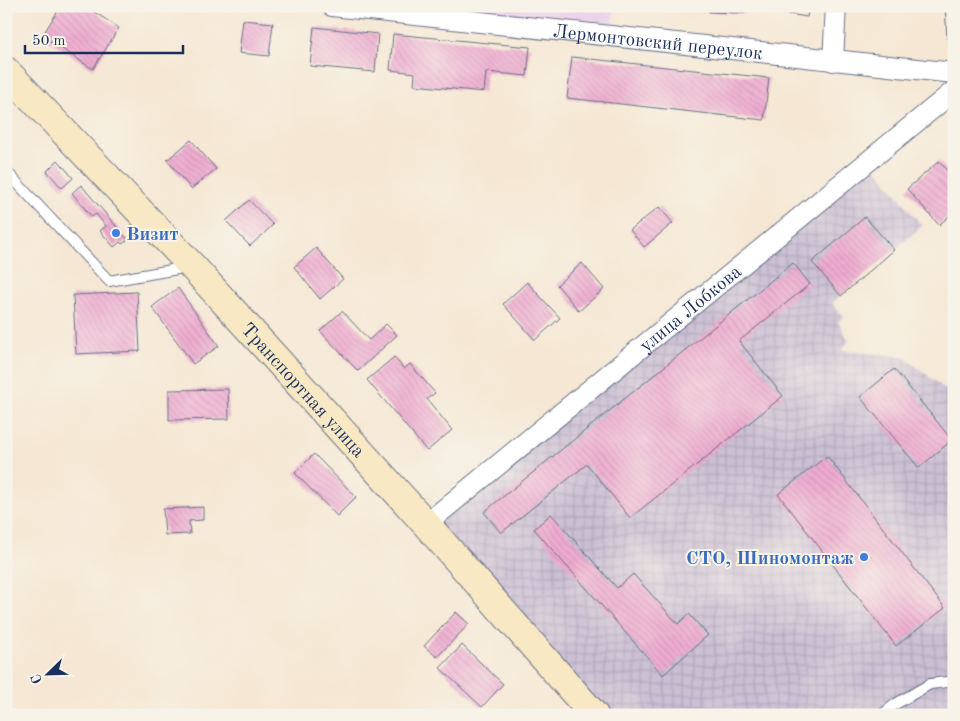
<svg xmlns="http://www.w3.org/2000/svg" width="960" height="721" font-family="'Old Standard TT',serif">
<style>
.built{fill:#ecd1e9}
.industrial{fill:url(#industrial-grid)}
.building{fill:url(#building-back-hatch)}
.lines{fill:none;stroke-linecap:round;stroke-linejoin:round}
.service-casing{stroke:#676f87;stroke-width:12}
.minor-casing{stroke:#676f87;stroke-width:22}
.secondary-casing{stroke:#676f87;stroke-width:30}
.service{stroke:#fff;stroke-width:10}
.minor{stroke:#fff;stroke-width:20}
.secondary{stroke:#f8e8c3;stroke-width:28}
.shop-dot{fill:#3f7fe0;stroke:#f7f3e8;stroke-width:2}
.labels{text-anchor:middle;stroke-width:4;stroke-linejoin:round;paint-order:stroke}
.street-label{font-size:19px;fill:#1b2f5e;stroke:#f7f3e8}
.shop-label{font-size:19px;font-weight:bold;fill:#366cbe;stroke:#f7f3e8;text-anchor:start}
</style>
<defs>
<pattern id="industrial-grid" width="8" height="8" patternUnits="userSpaceOnUse" patternTransform="scale(1.25)"><rect width="8" height="8" fill="#cbbfd4"/><path d="M0 4h8M4 0v8" fill="none" stroke="#aea4b8"/></pattern>
<pattern id="building-back-hatch" width="6" height="6" patternUnits="userSpaceOnUse" patternTransform="scale(1.25)"><rect width="6" height="6" fill="#efacd0"/><path d="M-1 5l2 2M0 0l6 6M5-1l2 2" fill="none" stroke="#cc94b5"/></pattern>
</defs>
<rect width="100%" height="100%" fill="#f7f3e8"/>
<filter id="ink" filterUnits="userSpaceOnUse"><feTurbulence type="fractalNoise" baseFrequency=".02" numOctaves="2"/><feDisplacementMap in="SourceGraphic" scale="10" xChannelSelector="R" yChannelSelector="G"/><feConvolveMatrix kernelMatrix="1 2 1 2 8 2 1 2 1" color-interpolation-filters="sRGB"/></filter>
<filter id="wash" filterUnits="userSpaceOnUse"><feTurbulence type="fractalNoise" baseFrequency=".0096" numOctaves="4" result="noise"/><feDisplacementMap in="SourceGraphic" scale="20" xChannelSelector="R" yChannelSelector="G"/><feGaussianBlur stdDeviation="1.12" result="paint"/><feColorMatrix in="noise" values="0 0 0 0 0 0 0 0 0 0 0 0 0 0 0 0 0 1.4 0 .05"/><feComposite in="paint" operator="in"/></filter>
<g filter="url(#wash)">
<rect width="100%" height="100%" fill="#f5e7d3"/>
<path class="built" d="M 332,6 L 614,6 L 613,37 Z"/>
<path class="industrial" d="M 869,159 L 922,226 L 832,303 L 844,316 L 838,322 L 849,341 L 841,350 L 904,357 L 954,396 L 954,715 L 594,715 L 426,524 Z"/>
<g id="blocks">
<g class="building">
<path d="M 61,6 L 85,6 L 119,28 L 93,69 L 42,36 Z"/>
<path d="M 709,6 L 746,6 L 745,13 L 709,12 Z"/>
<path d="M 763,6 L 809,6 L 807,17 L 763,10 Z"/>
<path d="M 945,6 L 954,6 L 954,39 L 947,39 Z"/>
<path d="M 243,20 L 273,23 L 269,56 L 239,53 Z"/>
<path d="M 314,27 L 378,34 L 375,72 L 310,66 Z"/>
<path d="M 393,34 L 530,47 L 527,76 L 486,72 L 484,92 L 414,85 L 415,73 L 390,70 Z"/>
<path d="M 572,57 L 769,78 L 764,120 L 567,98 Z"/>
<path d="M 191,140 L 216,169 L 191,189 L 167,160 Z"/>
<path d="M 58,160 L 73,178 L 62,188 L 47,171 Z"/>
<path d="M 939,161 L 954,178 L 954,212 L 939,225 L 907,189 Z"/>
<path d="M 81,185 L 128,240 L 122,244 L 120,242 L 114,247 L 100,231 L 106,226 L 96,214 L 92,217 L 72,193 Z"/>
<path d="M 249,200 L 273,225 L 250,246 L 226,221 Z"/>
<path d="M 659,207 L 673,223 L 644,247 L 630,230 Z"/>
<path d="M 865,217 L 894,250 L 841,296 L 812,262 Z"/>
<path d="M 316,248 L 343,279 L 320,299 L 294,267 Z"/>
<path d="M 582,263 L 604,289 L 579,311 L 557,285 Z"/>
<path d="M 793,263 L 810,284 L 739,341 L 783,396 L 630,518 L 587,464 L 501,533 L 484,512 Z"/>
<path d="M 527,282 L 560,318 L 535,340 L 503,304 Z"/>
<path d="M 178,288 L 219,346 L 193,364 L 152,307 Z"/>
<path d="M 137,292 L 140,351 L 76,354 L 73,295 Z"/>
<path d="M 342,311 L 369,340 L 386,324 L 397,335 L 358,371 L 320,331 Z"/>
<path d="M 394,357 L 404,369 L 410,364 L 435,393 L 427,399 L 452,430 L 427,451 L 367,380 Z"/>
<path d="M 894,369 L 952,440 L 919,468 L 860,397 Z"/>
<path d="M 228,389 L 229,419 L 169,420 L 169,390 Z"/>
<path d="M 314,454 L 356,497 L 337,516 L 295,473 Z"/>
<path d="M 827,456 L 945,608 L 896,646 L 778,494 Z"/>
<path d="M 203,507 L 203,520 L 189,521 L 190,534 L 165,535 L 163,509 Z"/>
<path d="M 551,514 L 617,588 L 633,574 L 678,624 L 689,614 L 708,635 L 663,675 L 534,529 Z"/>
<path d="M 456,612 L 469,624 L 437,657 L 424,646 Z"/>
<path d="M 462,645 L 503,684 L 482,707 L 440,668 Z"/>
</g>
</g>
</g>
<g filter="url(#ink)">
<use href="#blocks" fill-opacity="0" stroke="#676f87" stroke-width="1"/>
<g class="lines">
<defs>
<g id="service">
<path d="M 6,171 L 109,281 L 189,267"/>
<path d="M 882,715 L 894,705 L 930,684 L 954,681"/>
</g>
<g id="minor">
<path id="s1" d="M 332,6 L 954,73"/>
<path d="M 833,61 L 836,6"/>
<path id="s2" d="M 426,524 L 954,91"/>
</g>
<g id="secondary">
<path id="s3" d="M 6,71 L 192,266 L 426,524 L 594,715"/>
</g>
</defs>
<use href="#service" class="service-casing"/>
<use href="#minor" class="minor-casing"/>
<use href="#secondary" class="secondary-casing"/>
<use href="#service" class="service"/>
<use href="#minor" class="minor"/>
<use href="#secondary" class="secondary"/>
</g>
</g>
<g class="shop-dot">
<circle cx="116" cy="233" r="5"/>
<circle cx="864" cy="557" r="5"/>
</g>
<g class="labels">
<g class="street-label">
<text dy="7" stroke="none"><textPath href="#s1" startOffset="328">Лермонтовский переулок</textPath></text>
<text dy="7" stroke="none"><textPath href="#s2" startOffset="341">улица Лобкова</textPath></text>
<text dy="7" stroke="none"><textPath href="#s3" startOffset="436">Транспортная улица</textPath></text>
</g>
<g class="shop-label">
<text x="126" y="240">Визит</text>
<text x="854" y="564" text-anchor="end">СТО, Шиномонтаж</text>
</g>
</g>
<rect width="960" height="721" fill="none" stroke="#f7f3e8" stroke-width="25"/>
<g transform="translate(48 674) rotate(247)" stroke="#f7f3e8" stroke-width="4" paint-order="stroke">
<path d="M0-4L9 19L0 12L-9 19Z" fill="#1b2f5e"/>
<text y="-8" font-size="14" font-weight="bold" text-anchor="middle" fill="#1b2f5e">С</text>
</g>
<path d="M25 45v8h158v-8" fill="none" stroke="#1b2f5e" stroke-width="2.5"/>
<text x="32" y="45" font-size="15" fill="#1b2f5e" stroke="#f7f3e8" stroke-width="4" paint-order="stroke">50 m</text>
</svg>
